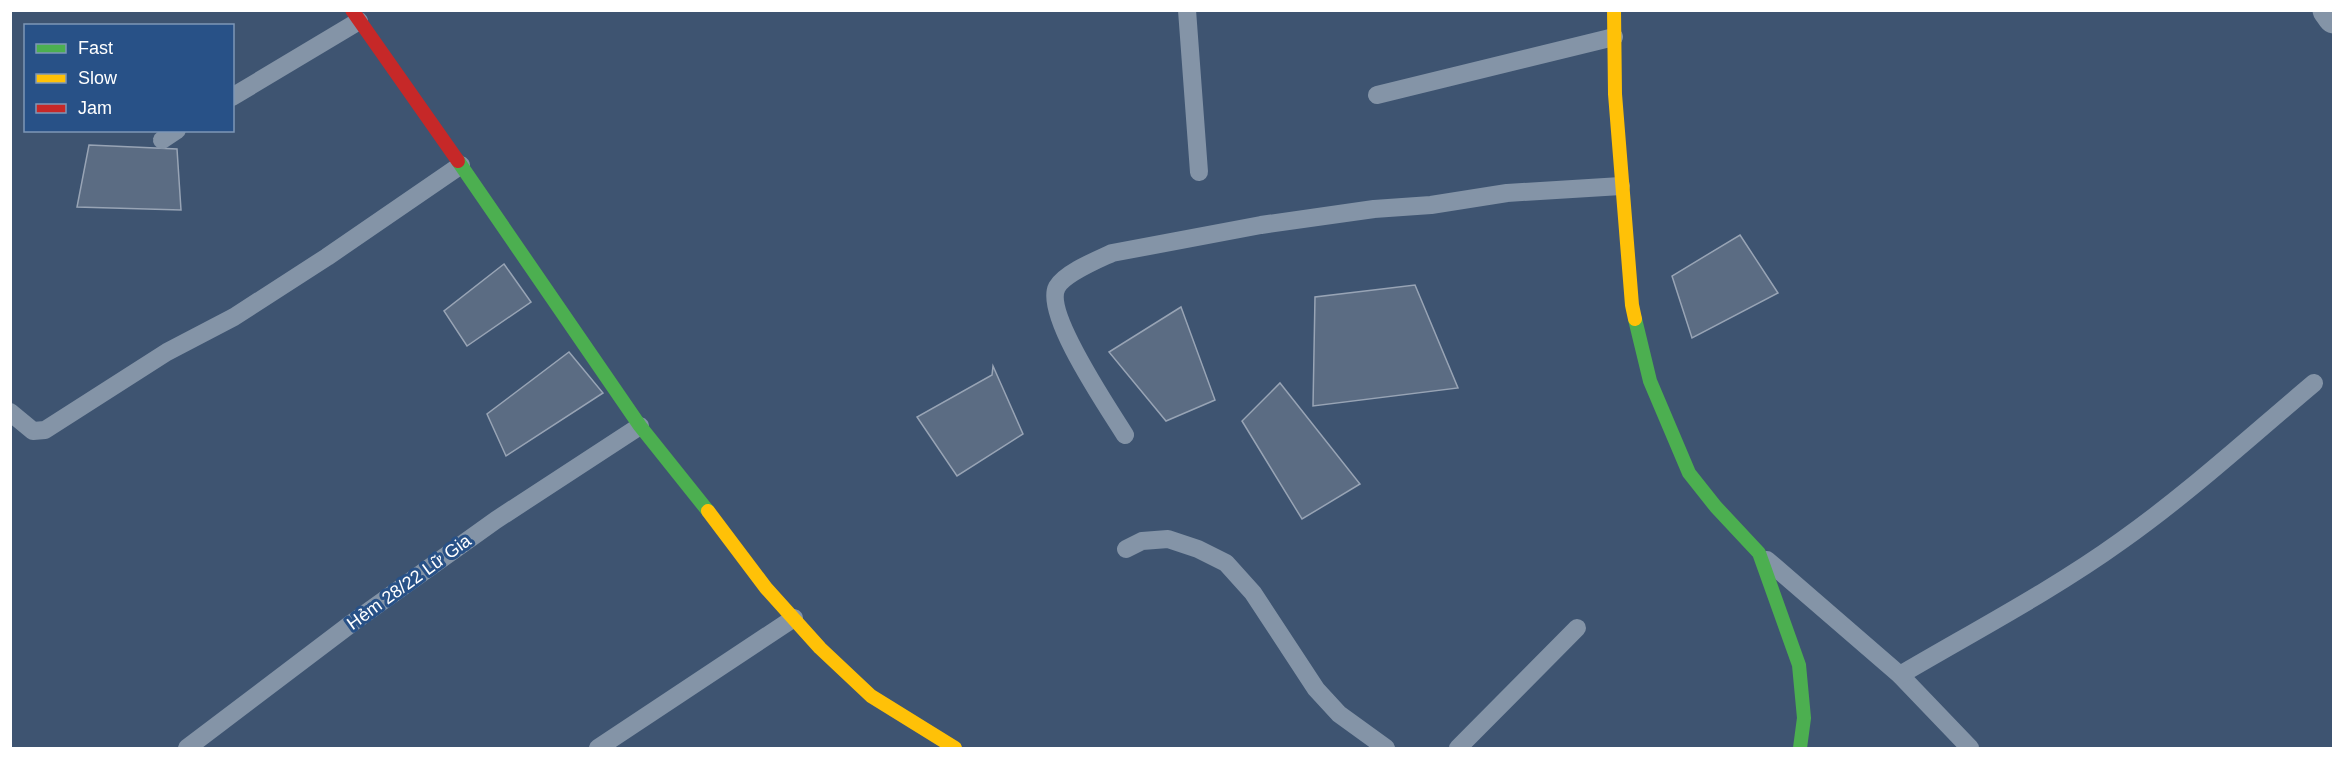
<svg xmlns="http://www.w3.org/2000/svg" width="2344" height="759" font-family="Arial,sans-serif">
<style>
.building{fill:#5b6c83;stroke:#98a4b5;stroke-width:1.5}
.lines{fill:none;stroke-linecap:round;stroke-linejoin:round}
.lane{stroke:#8494a7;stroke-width:18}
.street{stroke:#8494a7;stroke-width:33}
.fast{stroke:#4caf50;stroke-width:14}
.slow{stroke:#ffc107;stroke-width:14}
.jam{stroke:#c62828;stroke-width:14}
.labels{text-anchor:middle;stroke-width:6;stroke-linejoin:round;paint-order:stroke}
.street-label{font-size:18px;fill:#fff;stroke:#285187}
</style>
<rect width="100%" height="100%" fill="#3e5471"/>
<g class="building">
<path d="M 89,145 L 177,149 L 181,210 L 77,207 Z"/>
<path d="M 1740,235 L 1778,293 L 1692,338 L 1672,276 Z"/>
<path d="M 504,264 L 531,302 L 467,346 L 444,311 Z"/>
<path d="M 1415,285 L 1458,388 L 1313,406 L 1315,297 Z"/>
<path d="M 1181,307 L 1215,400 L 1166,421 L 1109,352 Z"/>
<path d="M 569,352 L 603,393 L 506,456 L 487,414 Z"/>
<path d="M 993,366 L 1023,434 L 957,476 L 917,417 L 992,375 Z"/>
<path d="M 1280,383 L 1360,484 L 1302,519 L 1242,421 Z"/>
</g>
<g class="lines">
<g class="lane">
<path d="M 1187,10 L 1199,172"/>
<path d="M 1377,95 L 1614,37"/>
<path d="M 232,97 L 359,21"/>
<path d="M 162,140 L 177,130"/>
<path d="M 10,412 L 33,431 L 45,430 L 167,352 L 234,317 L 327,257 L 461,165"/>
<path d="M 1125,435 C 1109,409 1043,313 1057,287 C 1065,273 1097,260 1112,253 L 1261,225 L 1374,209 L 1431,205 L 1507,193 L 1621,186"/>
<path d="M 1126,549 L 1142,541 L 1168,539 L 1198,549 L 1226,563 L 1253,593 L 1316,689 L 1339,714 L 1386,748"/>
<path d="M 1767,560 L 1900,675 L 1970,748"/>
<path d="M 1900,675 C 1973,632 2053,590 2121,541 C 2189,493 2251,436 2314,383"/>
<path d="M 187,748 L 352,623 L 496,520 L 640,426"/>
<path d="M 598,748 L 794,618"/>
<path d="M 1458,748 L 1577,628"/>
</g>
<path class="street" d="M 2329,10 L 2334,17"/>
<g class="fast">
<path d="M 458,161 L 640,426 L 708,511"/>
<path d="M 1635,319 L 1650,381 L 1689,473 L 1716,507 L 1759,553 L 1799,665 L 1804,718 L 1800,748"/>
</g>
<g class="slow">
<path d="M 1614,10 L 1615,94 L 1632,305 L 1635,319"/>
<path d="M 708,511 L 766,588 L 820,648 L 871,696 L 955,748"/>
</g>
<path class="jam" d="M 352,10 L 458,161"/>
</g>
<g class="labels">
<g class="street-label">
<text transform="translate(409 582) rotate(-36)" y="6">Hẻm 28/22 Lữ Gia</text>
</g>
</g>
<rect width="2344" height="759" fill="none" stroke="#ffffff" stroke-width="24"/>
<rect x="24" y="24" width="210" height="108" fill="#285187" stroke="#7e97b7" stroke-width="1.5"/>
<rect x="36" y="44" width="30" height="9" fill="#4caf50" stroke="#7e97b7" stroke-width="1.5"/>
<text x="78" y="54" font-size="18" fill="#ffffff">Fast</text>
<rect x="36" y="74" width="30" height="9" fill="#ffc107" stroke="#7e97b7" stroke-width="1.5"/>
<text x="78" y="84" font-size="18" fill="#ffffff">Slow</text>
<rect x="36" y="104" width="30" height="9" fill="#c62828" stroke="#7e97b7" stroke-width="1.5"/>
<text x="78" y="114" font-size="18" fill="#ffffff">Jam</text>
</svg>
